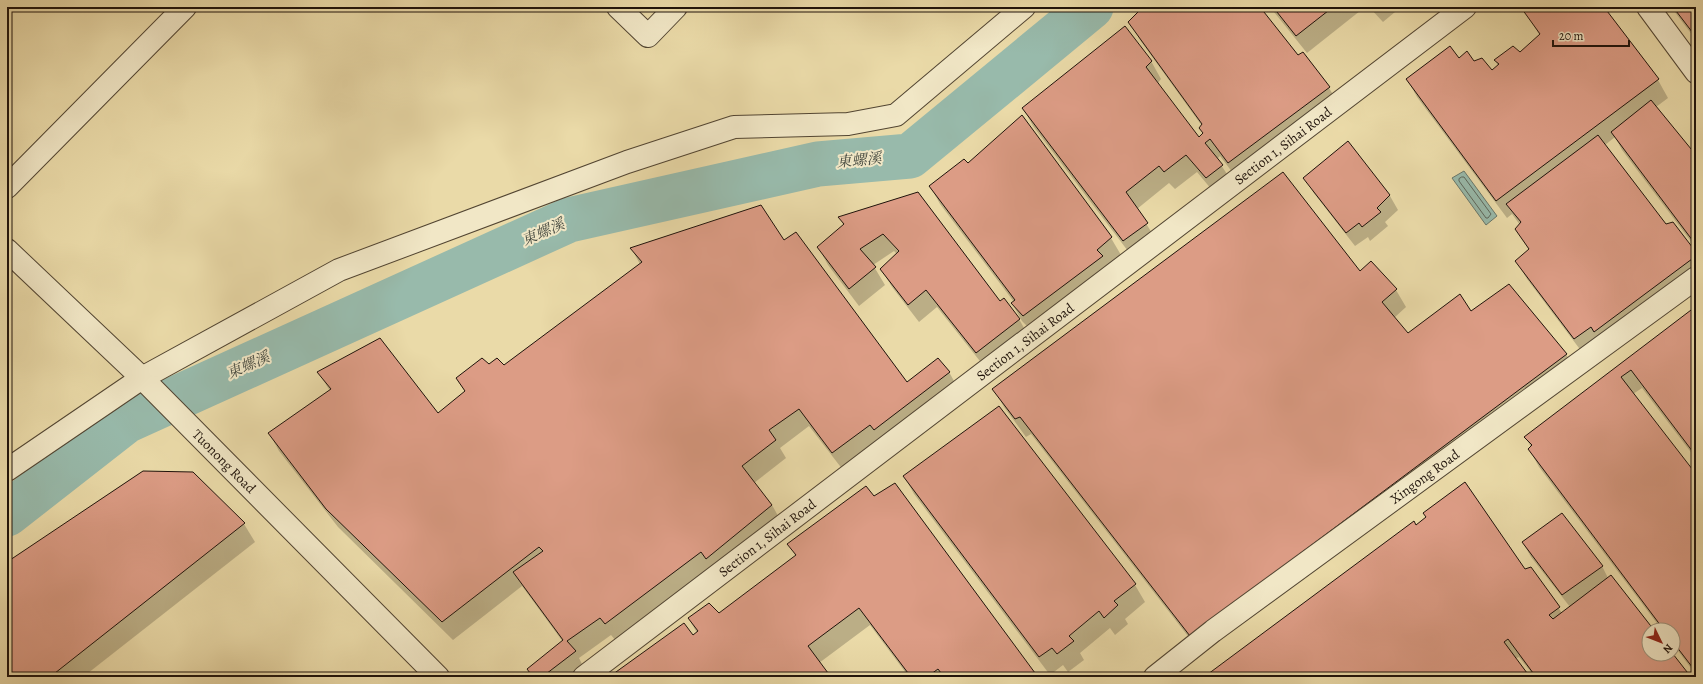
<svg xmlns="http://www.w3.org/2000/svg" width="1703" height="684" font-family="Alegreya,'Noto Serif TC',serif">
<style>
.water{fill:#98baab;stroke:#68776b}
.shadow{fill:#0003}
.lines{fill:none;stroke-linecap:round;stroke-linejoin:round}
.shore{stroke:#5c665b;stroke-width:1}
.river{stroke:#98baab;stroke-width:45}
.building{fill:#dc9c85;stroke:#1f130b}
.minor-casing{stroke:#524532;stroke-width:24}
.minor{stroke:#f1e7c6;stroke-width:22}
.labels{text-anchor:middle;stroke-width:4;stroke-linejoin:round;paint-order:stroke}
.street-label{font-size:14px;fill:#1f130b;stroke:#f1e7c6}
.water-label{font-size:15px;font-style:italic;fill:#494d43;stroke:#f1e7c6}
</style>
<rect width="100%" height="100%" fill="#eadaa8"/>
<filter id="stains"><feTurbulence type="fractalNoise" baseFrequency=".005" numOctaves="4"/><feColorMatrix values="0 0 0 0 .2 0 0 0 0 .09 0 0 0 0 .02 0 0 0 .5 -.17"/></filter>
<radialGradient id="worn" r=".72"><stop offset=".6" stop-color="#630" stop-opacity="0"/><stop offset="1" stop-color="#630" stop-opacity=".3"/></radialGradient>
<path class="water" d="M 1464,171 L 1497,216 L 1486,225 L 1452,178 Z"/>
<g class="shadow">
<path d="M 1145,7 L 1259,7 L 1298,56 L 1303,54 L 1329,88 L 1340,106 L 1239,181 L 1220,156 L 1217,159 L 1233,183 L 1217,196 L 1197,172 L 1175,189 L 1169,183 L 1137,209 L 1157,241 L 1134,259 L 1033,126 L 1023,108 L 1151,61 L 1161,79 L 1157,84 L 1198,138 L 1204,134 L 1200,128 L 1202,126 L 1140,40 L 1130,22 Z"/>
<path d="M 1270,7 L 1365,7 L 1307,53 Z"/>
<path d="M 1369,7 L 1401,7 L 1383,22 Z"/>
<path d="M 1526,7 L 1603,7 L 1658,80 L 1668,98 L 1656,107 L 1696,156 L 1696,248 L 1622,150 L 1615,137 L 1605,145 L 1666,225 L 1696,254 L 1696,281 L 1585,356 L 1527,279 L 1516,261 L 1529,250 L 1516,229 L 1520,225 L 1512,214 L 1507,218 L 1417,97 L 1407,79 L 1459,59 L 1473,62 L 1492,71 L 1498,66 L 1495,60 L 1519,53 L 1540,36 L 1524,9 Z"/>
<path d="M 1671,7 L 1696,7 L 1696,40 Z"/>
<path d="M 1348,142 L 1390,196 L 1398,210 L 1385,222 L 1388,226 L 1370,241 L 1368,237 L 1355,246 L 1313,192 L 1305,178 Z"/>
<path d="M 930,186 L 1111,238 L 1121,255 L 1034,333 L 1022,321 L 1012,303 L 1014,302 L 940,204 Z"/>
<path d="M 917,193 L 1000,302 L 1019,319 L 1029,337 L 987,370 L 937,307 L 919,322 L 892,287 L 881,269 L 897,254 L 894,251 L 873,265 L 885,285 L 859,306 L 828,265 L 818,247 L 844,226 L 839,217 Z"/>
<path d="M 784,241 L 906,383 L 949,372 L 959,390 L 843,470 L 809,426 L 780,448 L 786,458 L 754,483 L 772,505 L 782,523 L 616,641 L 611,635 L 579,658 L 585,670 L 576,677 L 533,677 L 528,669 L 563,642 L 522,586 L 453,640 L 338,527 L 279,451 L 269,433 L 330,391 L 318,372 L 438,414 L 465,392 L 457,378 L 489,366 L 504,367 L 640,264 L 631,248 Z"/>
<path d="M 1360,272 L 1396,290 L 1406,307 L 1394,318 L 1408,335 L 1471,312 L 1566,354 L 1576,372 L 1201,653 L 1031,434 L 1026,437 L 1004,407 L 994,389 Z"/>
<path d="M 1695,308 L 1696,310 L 1696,459 L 1642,388 L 1633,394 L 1696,476 L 1696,675 L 1673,644 L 1673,630 L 1662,630 L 1539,467 L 1529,449 L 1531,447 L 1525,437 Z"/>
<path d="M 193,473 L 244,524 L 255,542 L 83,677 L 7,677 L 7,563 Z"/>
<path d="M 904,476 L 1135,585 L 1145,602 L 1125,619 L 1128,624 L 1115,635 L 1110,628 L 1080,653 L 1084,660 L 1068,672 L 1063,665 L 1050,675 L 914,494 Z"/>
<path d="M 1416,526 L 1525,571 L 1531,568 L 1562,613 L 1570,607 L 1531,557 L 1523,543 L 1602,566 L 1608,578 L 1653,630 L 1649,630 L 1649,654 L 1672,654 L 1689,677 L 1535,677 L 1519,657 L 1515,659 L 1529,677 L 1206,677 Z"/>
<path d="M 789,544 L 1036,677 L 909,677 L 870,625 L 819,663 L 830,677 L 610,677 L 693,637 L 697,633 L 689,619 L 718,615 L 796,557 Z"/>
</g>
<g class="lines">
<path class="shore" d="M 1462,177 L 1464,177 L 1491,214 L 1488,218 L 1486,218 L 1459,181 L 1459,179 Z"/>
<path class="river" d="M 7,514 L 126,421 L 569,220 L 818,164 L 910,156 L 1091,7"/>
</g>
<g class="building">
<path d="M 1143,7 L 1260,7 L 1298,55 L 1303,52 L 1330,87 L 1228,163 L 1210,139 L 1205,143 L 1223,165 L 1206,178 L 1186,155 L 1164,172 L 1159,166 L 1126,192 L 1148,223 L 1123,241 L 1022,108 L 1125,26 L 1152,61 L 1146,67 L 1199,137 L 1203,133 L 1199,128 L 1202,124 L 1128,22 Z"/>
<path d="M 1273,7 L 1333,7 L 1296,36 Z"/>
<path d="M 1525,7 L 1604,7 L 1659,79 L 1496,201 L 1406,79 L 1450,46 L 1459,58 L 1467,51 L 1474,61 L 1482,58 L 1492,70 L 1499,64 L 1494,60 L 1513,46 L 1520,52 L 1540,34 L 1522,9 Z"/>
<path d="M 1673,7 L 1696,7 L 1696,37 Z"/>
<path d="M 1651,100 L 1696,155 L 1696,245 L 1611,132 Z"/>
<path d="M 1022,115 L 1112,237 L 1097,250 L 1103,256 L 1023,316 L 1011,303 L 1015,300 L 929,186 L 964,159 L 968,163 Z"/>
<path d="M 1598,135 L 1666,224 L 1673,222 L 1696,252 L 1696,256 L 1594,332 L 1591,327 L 1574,339 L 1515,261 L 1529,249 L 1515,229 L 1521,222 L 1506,204 Z"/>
<path d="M 1348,141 L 1390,195 L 1377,208 L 1381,212 L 1362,227 L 1359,223 L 1346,233 L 1303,178 Z"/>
<path d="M 1283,172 L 1360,271 L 1371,261 L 1397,289 L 1382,302 L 1408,333 L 1460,294 L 1471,311 L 1509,284 L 1567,354 L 1190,636 L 1020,417 L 1015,419 L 992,389 Z"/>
<path d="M 918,192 L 1000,301 L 1004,298 L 1020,319 L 976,353 L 926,290 L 908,305 L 880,269 L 899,251 L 883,234 L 860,249 L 876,267 L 849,289 L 817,247 L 844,224 L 838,217 Z"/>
<path d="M 761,205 L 784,240 L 796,232 L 907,382 L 938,358 L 950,372 L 874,430 L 870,425 L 832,453 L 799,409 L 769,430 L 776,440 L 742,466 L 772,505 L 706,559 L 701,552 L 605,624 L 600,618 L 567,641 L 576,651 L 542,677 L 533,677 L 527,669 L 563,640 L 513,572 L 543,551 L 539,547 L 442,622 L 326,509 L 268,433 L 331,389 L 317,372 L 380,338 L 438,413 L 465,391 L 456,378 L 482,358 L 489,364 L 497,358 L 504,365 L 642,262 L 630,248 Z"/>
<path d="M 1695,307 L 1696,456 L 1631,370 L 1621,377 L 1696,474 L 1696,672 L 1673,642 L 1673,630 L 1664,630 L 1528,449 L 1532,445 L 1524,437 Z"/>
<path d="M 999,406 L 1136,584 L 1114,601 L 1118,605 L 1104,618 L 1099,611 L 1069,636 L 1074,641 L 1057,654 L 1052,648 L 1039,657 L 903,476 Z"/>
<path d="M 143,471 L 193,472 L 245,523 L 50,677 L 7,677 L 7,562 Z"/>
<path d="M 1465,482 L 1525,569 L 1531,567 L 1560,607 L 1549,615 L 1553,619 L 1611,575 L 1654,630 L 1649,630 L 1649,654 L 1673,654 L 1691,677 L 1536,677 L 1508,639 L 1504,642 L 1530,677 L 1204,677 L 1414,521 L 1416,525 L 1426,517 L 1423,513 Z"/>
<path d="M 895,483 L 1038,677 L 944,677 L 938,669 L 927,677 L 911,677 L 859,608 L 808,646 L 831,677 L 609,677 L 684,623 L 693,635 L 698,631 L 688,618 L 709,603 L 719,613 L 796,555 L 787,544 L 866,486 L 874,496 Z"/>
<path d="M 1562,513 L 1603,566 L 1562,595 L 1522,542 Z"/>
</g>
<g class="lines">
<defs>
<g id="minor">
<path d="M 618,7 L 648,36 L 676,7"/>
<path d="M 1648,7 L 1696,72"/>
<path d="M 7,187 L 185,7"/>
<path id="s1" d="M 7,250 L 142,378 L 438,677"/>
<path d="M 7,470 L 142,378 L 339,270 L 627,162 L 734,127 L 848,124 L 896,115 L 1024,7"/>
<path id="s2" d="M 584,677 L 1465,7"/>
<path id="s3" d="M 1155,677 L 1213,631 L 1696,278"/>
</g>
</defs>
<use href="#minor" class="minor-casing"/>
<use href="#minor" class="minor"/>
</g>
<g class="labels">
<g class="street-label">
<text dy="5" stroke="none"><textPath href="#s2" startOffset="878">Section 1, Sihai Road</textPath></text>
<text dy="5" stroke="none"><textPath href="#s2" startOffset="554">Section 1, Sihai Road</textPath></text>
<text dy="5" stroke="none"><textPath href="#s1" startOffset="303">Tuonong Road</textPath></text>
<text dy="5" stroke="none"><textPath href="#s3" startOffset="336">Xingong Road</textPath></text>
<text dy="5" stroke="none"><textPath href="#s2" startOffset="230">Section 1, Sihai Road</textPath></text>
</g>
<g class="water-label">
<text transform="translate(859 160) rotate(-5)" y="5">東螺溪</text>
<text transform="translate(543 232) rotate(-24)" y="5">東螺溪</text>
<text transform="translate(248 365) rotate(-24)" y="5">東螺溪</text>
</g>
</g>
<rect width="1703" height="684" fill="none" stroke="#eadaa8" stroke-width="24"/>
<rect x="8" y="8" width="1687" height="668" fill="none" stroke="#1f130b" stroke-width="2"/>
<rect x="12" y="12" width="1679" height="660" fill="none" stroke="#1f130b"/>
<g transform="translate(1661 642) rotate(133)"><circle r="19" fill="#f1e7c6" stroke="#9d927b"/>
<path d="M0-3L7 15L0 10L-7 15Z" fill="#8f2418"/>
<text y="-6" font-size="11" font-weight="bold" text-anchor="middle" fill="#1f130b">N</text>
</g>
<path d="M1553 40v6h76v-6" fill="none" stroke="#1f130b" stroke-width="2"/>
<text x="1559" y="40" font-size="12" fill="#1f130b" stroke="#f1e7c6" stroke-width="3" paint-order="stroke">20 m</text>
<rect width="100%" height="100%" filter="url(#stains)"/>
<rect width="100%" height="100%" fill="url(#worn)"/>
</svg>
